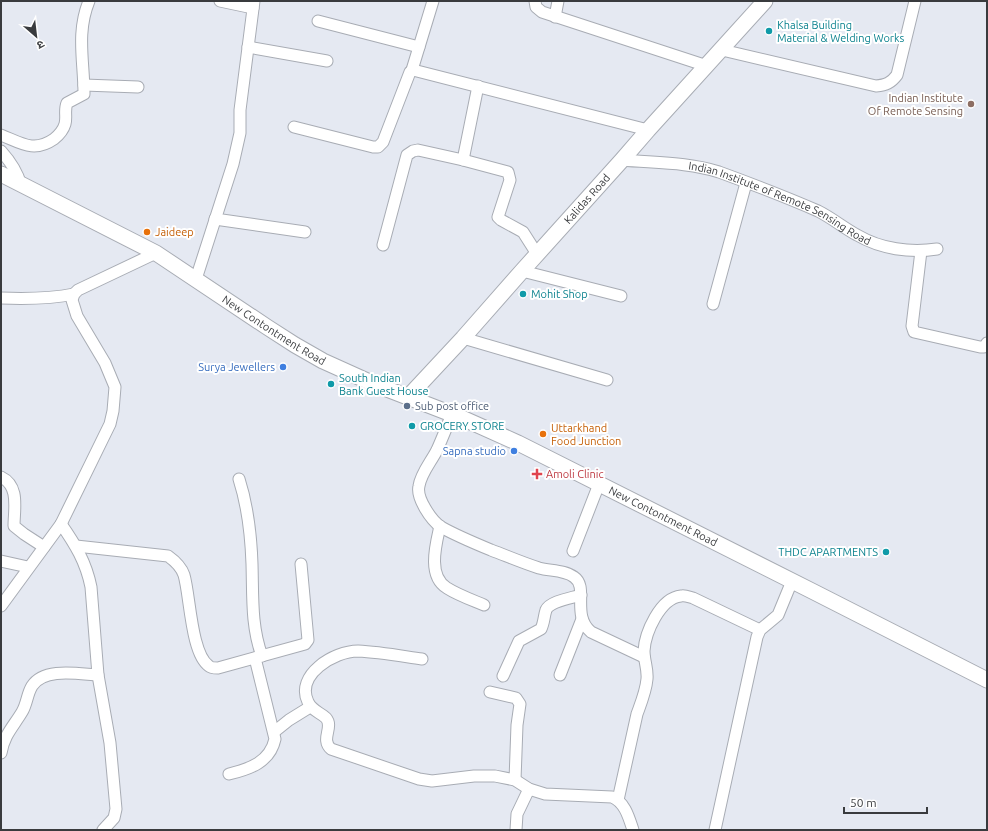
<svg xmlns="http://www.w3.org/2000/svg" width="988" height="831" font-family="Ubuntu,'Noto Sans Devanagari',sans-serif">
<style>
.lines{fill:none;stroke-linecap:round;stroke-linejoin:round}
.street-casing{stroke:#a8acb4;stroke-width:13}
.secondary-casing{stroke:#a8acb4;stroke-width:17}
.street{stroke:#fff;stroke-width:11}
.secondary{stroke:#fff;stroke-width:15}
.culture-dot{fill:#0f9aa8;stroke:#fff;stroke-width:1.5}
.education-dot{fill:#8d6e63;stroke:#fff;stroke-width:1.5}
.food-dot{fill:#e8710a;stroke:#fff;stroke-width:1.5}
.shop-dot{fill:#3f7fe0;stroke:#fff;stroke-width:1.5}
.service-dot{fill:#5c6f8a;stroke:#fff;stroke-width:1.5}
.health-dot{fill:#e0444e;stroke:#fff;stroke-width:1.5}
.labels{text-anchor:middle;stroke-width:4;stroke-linejoin:round;paint-order:stroke}
.culture-label{font-size:11px;fill:#0d838f;stroke:#fff;text-anchor:start}
.education-label{font-size:11px;fill:#785e54;stroke:#fff;text-anchor:end}
.street-label{font-size:11px;fill:#393b3e;stroke:#fff}
.food-label{font-size:11px;fill:#c56008;stroke:#fff;text-anchor:start}
.shop-label{font-size:11px;fill:#366cbe;stroke:#fff;text-anchor:end}
.service-label{font-size:11px;fill:#4e5e75;stroke:#fff;text-anchor:start}
.health-label{font-size:11px;fill:#be3a42;stroke:#fff;text-anchor:start}
</style>
<rect width="100%" height="100%" fill="#e5e9f2"/>
<g class="lines">
<defs>
<g id="street">
<path d="M 220,1 L 253,8"/>
<path d="M 535,1 L 536,7 L 542,12 L 707,66"/>
<path d="M 555,17 L 558,1"/>
<path d="M 318,21 L 419,47"/>
<path d="M 248,47 L 327,61"/>
<path d="M 722,50 L 876,86 C 886,85 891,83 897,75 L 915,1"/>
<path d="M 412,70 L 433,1"/>
<path d="M 84,85 L 138,87"/>
<path d="M 294,127 L 373,147 L 378,147 L 383,142 L 410,72 L 413,70 L 648,130"/>
<path d="M 1,135 C 21,143 34,153 54,139 C 59,135 63,131 65,124 C 67,117 64,110 67,103 L 84,94 C 84,61 76,33 89,1"/>
<path d="M 1,151 C 11,162 17,171 21,185"/>
<path d="M 463,160 L 478,86"/>
<path id="s1" d="M 622,160 C 654,163 688,162 719,172 C 752,184 786,197 818,211 C 832,218 844,228 857,235 C 881,249 910,253 937,249"/>
<path d="M 215,219 L 305,232"/>
<path d="M 383,245 L 407,155 L 413,151 L 418,150 L 463,160 L 508,172 L 510,180 L 498,217 L 501,220 L 523,232 L 537,254"/>
<path d="M 921,251 L 912,326 L 914,332 L 980,347 L 984,347 L 987,343"/>
<path d="M 522,271 L 621,296"/>
<path d="M 196,279 L 233,164 L 240,133 L 240,110 L 254,1"/>
<path d="M 1,298 C 26,299 49,299 74,294"/>
<path d="M 713,304 L 746,183"/>
<path d="M 463,338 L 607,380"/>
<path d="M 452,414 C 447,426 442,439 437,450 C 431,462 421,473 419,486 C 416,498 431,520 441,527 C 457,536 474,543 491,550 C 507,556 523,563 539,568 C 550,571 565,570 574,577 C 589,587 571,615 591,632 L 644,657"/>
<path d="M 1,477 C 20,486 14,509 14,526 L 24,534 L 44,547"/>
<path d="M 239,479 C 248,507 251,535 252,564 C 253,596 251,626 262,656"/>
<path d="M 61,524 C 75,544 86,562 91,587 L 98,675 L 110,743 L 116,809 L 114,818 L 103,830"/>
<path d="M 440,526 C 436,544 427,576 447,588 C 458,595 472,600 484,605"/>
<path d="M 76,546 L 168,556 C 175,561 181,566 184,575 C 190,595 191,654 209,666 C 211,668 215,668 218,668 L 305,644 L 308,640 L 301,564"/>
<path d="M 573,551 L 599,484"/>
<path d="M 1,561 L 28,567"/>
<path d="M 1,606 L 61,524 L 110,424 L 113,411 L 115,387 L 105,363 L 77,316 L 72,300 L 74,294 L 78,290 L 156,253"/>
<path d="M 422,659 C 401,656 379,652 358,651 C 334,651 295,675 308,702 C 312,711 320,712 326,718 C 334,727 320,739 331,749 L 419,779 L 432,781 L 474,776 L 495,776 L 515,780 L 529,789 L 545,794 L 612,797 C 625,802 629,818 633,830"/>
<path d="M 560,675 L 582,619"/>
<path d="M 503,676 L 519,641 L 541,629 C 544,623 544,616 546,610 C 550,601 572,598 581,595"/>
<path d="M 490,692 L 516,698 L 520,704 L 517,725 L 515,780"/>
<path d="M 274,732 L 289,720 L 310,707"/>
<path d="M 1,753 C 4,735 13,727 22,712 C 27,704 27,694 32,686 C 44,667 79,674 98,675"/>
<path d="M 229,774 C 250,769 270,762 275,739 L 255,658"/>
<path d="M 618,800 L 637,714 C 641,703 646,691 647,679 C 648,669 644,661 644,651 C 645,633 660,598 681,596 C 685,595 689,597 693,598 L 760,630"/>
<path d="M 516,830 L 517,814 L 529,789"/>
<path d="M 715,830 L 757,637 L 760,630 L 778,615 L 792,581"/>
</g>
<g id="secondary">
<path id="s2" d="M 1,174 L 156,253 L 267,327 L 295,345 L 323,361 L 374,384 L 462,418 L 518,443 L 812,591 L 987,680"/>
<path id="s3" d="M 408,397 L 463,338 L 522,271 L 622,160 L 648,130 L 765,1"/>
</g>
</defs>
<use href="#street" class="street-casing"/>
<use href="#secondary" class="secondary-casing"/>
<use href="#street" class="street"/>
<use href="#secondary" class="secondary"/>
</g>
<g class="culture-dot">
<circle cx="769" cy="31" r="4"/>
<circle cx="523" cy="294" r="4"/>
<circle cx="331" cy="384" r="4"/>
<circle cx="412" cy="426" r="4"/>
<circle cx="886" cy="552" r="4"/>
</g>
<circle class="education-dot" cx="971" cy="104" r="4"/>
<g class="food-dot">
<circle cx="147" cy="232" r="4"/>
<circle cx="543" cy="434" r="4"/>
</g>
<g class="shop-dot">
<circle cx="283" cy="367" r="4"/>
<circle cx="514" cy="451" r="4"/>
</g>
<circle class="service-dot" cx="407" cy="406" r="4"/>
<path class="health-dot" d="M535 468h4v4h4v4h-4v4h-4v-4h-4v-4h4z"/>
<g class="labels">
<g class="culture-label">
<text x="777" y="29">Khalsa Building<tspan x="777" dy="13">Material &amp; Welding Works</tspan></text>
<text x="531" y="298">Mohit Shop</text>
<text x="339" y="382">South Indian<tspan x="339" dy="13">Bank Guest House</tspan></text>
<text x="420" y="430">GROCERY STORE</text>
<text x="878" y="556" text-anchor="end">THDC APARTMENTS</text>
</g>
<g class="education-label">
<text x="963" y="102">Indian Institute<tspan x="963" dy="13">Of Remote Sensing</tspan></text>
</g>
<g class="street-label">
<text dy="4" stroke="none"><textPath href="#s3" startOffset="267">Kalidas Road</textPath></text>
<text dy="4" stroke="none"><textPath href="#s1" startOffset="166">Indian Institute of Remote Sensing Road</textPath></text>
<text dy="4" stroke="none"><textPath href="#s2" startOffset="315">New Contontment Road</textPath></text>
<text dy="4" stroke="none"><textPath href="#s2" startOffset="747">New Contontment Road</textPath></text>
</g>
<g class="food-label">
<text x="155" y="236">Jaideep</text>
<text x="551" y="432">Uttarkhand<tspan x="551" dy="13">Food Junction</tspan></text>
</g>
<g class="shop-label">
<text x="275" y="371">Surya Jewellers</text>
<text x="506" y="455">Sapna studio</text>
</g>
<g class="service-label">
<text x="415" y="410">Sub post office</text>
</g>
<g class="health-label">
<text x="546" y="478">Amoli Clinic</text>
</g>
</g>
<rect width="988" height="831" fill="none" stroke="#393b3e" stroke-width="4"/>
<g transform="translate(36 36) rotate(152)" stroke="#ffffff" stroke-width="3" paint-order="stroke">
<path d="M0-3L7 15L0 10L-7 15Z" fill="#393b3e"/>
<text y="-6" font-size="11" font-weight="bold" text-anchor="middle" fill="#393b3e">उ</text>
</g>
<path d="M844 807v6h83v-6" fill="none" stroke="#393b3e" stroke-width="2"/>
<text x="850" y="807" font-size="12" fill="#393b3e" stroke="#ffffff" stroke-width="3" paint-order="stroke">50 m</text>
</svg>
